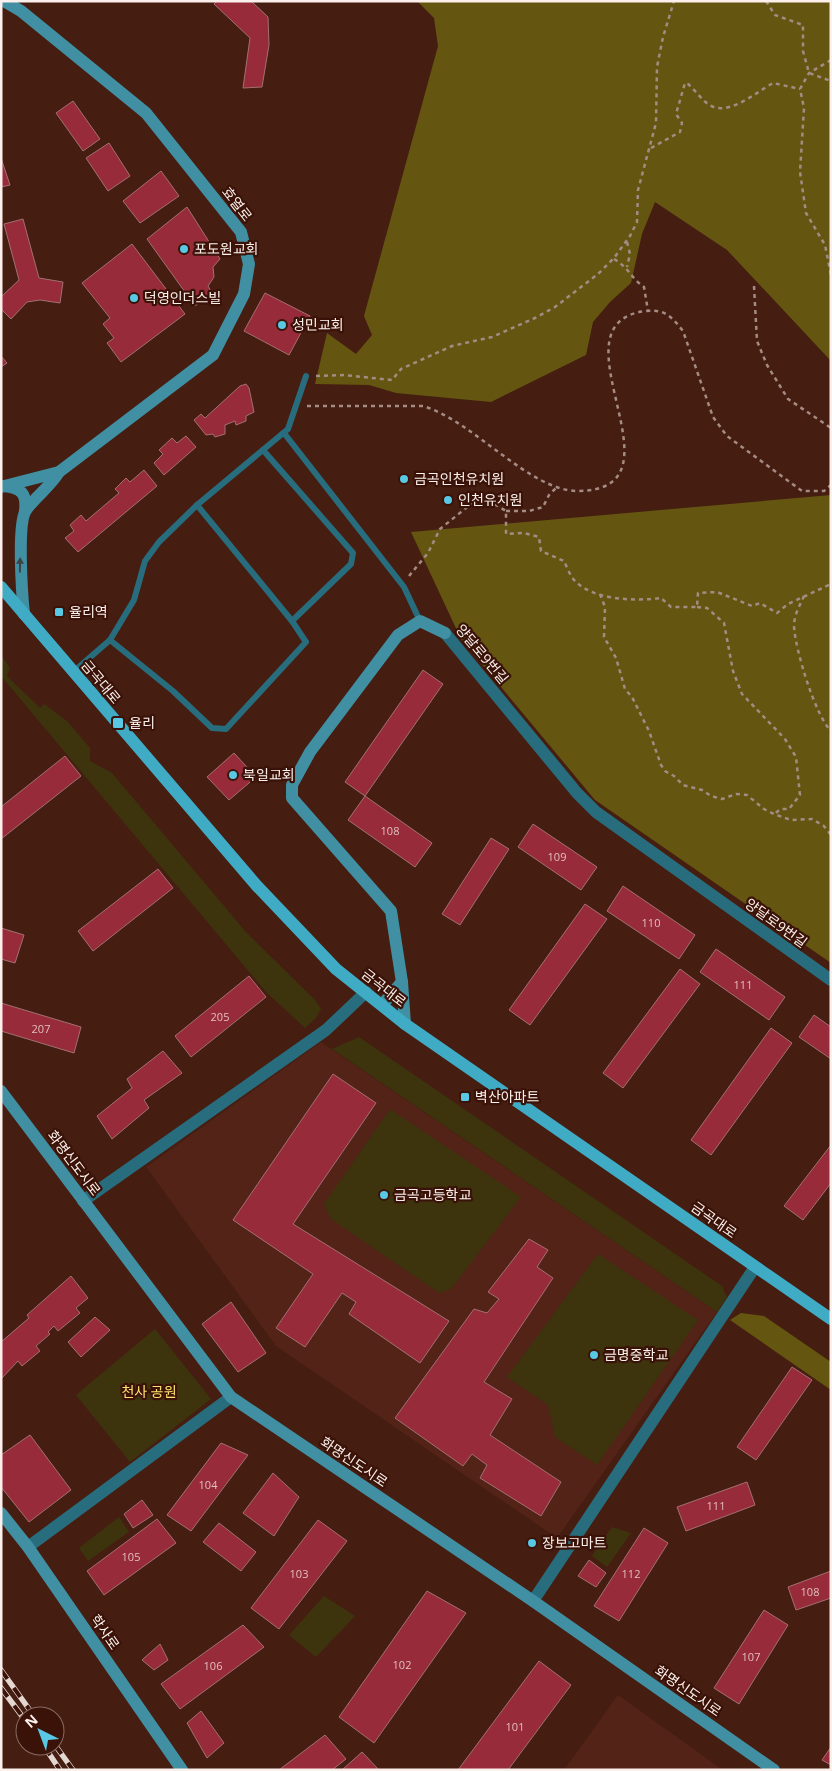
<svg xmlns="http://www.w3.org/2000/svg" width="832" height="1771" font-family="'Open Sans','Noto Sans KR',sans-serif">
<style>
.built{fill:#522316}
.green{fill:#3d340e}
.forest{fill:#645611}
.building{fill:#972b3a;stroke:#a37072}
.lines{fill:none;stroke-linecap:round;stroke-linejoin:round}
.path{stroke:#a48b83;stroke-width:2.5;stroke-dasharray:4 4;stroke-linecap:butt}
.lane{stroke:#286d7e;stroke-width:6}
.street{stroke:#286d7e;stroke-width:12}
.secondary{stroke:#408fa3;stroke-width:12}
.primary{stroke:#3fabc5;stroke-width:12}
.rail-casing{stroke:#e4d6d1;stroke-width:5.5}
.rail{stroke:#3a1207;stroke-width:4;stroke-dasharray:11;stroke-linecap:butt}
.oneway{fill:#3c4445}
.poi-dot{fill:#59c8e4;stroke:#3a1207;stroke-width:2}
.labels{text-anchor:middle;stroke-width:4.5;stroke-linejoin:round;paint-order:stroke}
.number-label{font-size:11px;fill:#e2bfc0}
.street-label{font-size:14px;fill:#fbf0ec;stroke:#3a1207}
.poi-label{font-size:14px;fill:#fbf0ec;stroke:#3a1207;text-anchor:start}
.park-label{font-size:14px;fill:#fbe16e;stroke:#3a1207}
</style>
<rect width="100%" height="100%" fill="#451d11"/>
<g class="built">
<path d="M 321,1042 L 717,1312 L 557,1538 L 276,1346 L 146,1167 Z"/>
<path d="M 618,1695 L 723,1770 L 564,1770 Z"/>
</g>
<g class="green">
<path d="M 1,655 L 10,668 L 7,676 L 40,708 L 44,704 L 67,721 L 90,748 L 90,761 L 112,773 L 246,932 L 316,1001 L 321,1009 L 316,1018 L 305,1028 L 266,992 L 1,676 Z"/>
<path d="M 359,1037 L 722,1286 L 727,1297 L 717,1312 L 332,1049 Z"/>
<path d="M 390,1109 L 521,1197 L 451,1289 L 439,1293 L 331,1219 L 324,1204 Z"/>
<path d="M 598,1254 L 698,1320 L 597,1465 L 555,1437 L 548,1405 L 507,1377 Z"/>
<path d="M 155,1329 L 211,1399 L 130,1462 L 76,1395 Z"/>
<path d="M 119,1517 L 129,1532 L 88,1561 L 79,1548 Z"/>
<path d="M 612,1527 L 631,1533 L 607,1567 L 592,1556 Z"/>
<path d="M 324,1596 L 355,1616 L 316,1657 L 289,1635 Z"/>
</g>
<g class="forest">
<path d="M 417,1 L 831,1 L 831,361 L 727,250 L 655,202 L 642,234 L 631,283 L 610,302 L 593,322 L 586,355 L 491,402 L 396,393 L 369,385 L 315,384 L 327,333 L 356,354 L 372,335 L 364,316 L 438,46 L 434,18 Z"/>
<path d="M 831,495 L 831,963 L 595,800 L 461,639 L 411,532 Z"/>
<path d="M 741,1313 L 764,1316 L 831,1362 L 831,1390 L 730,1320 Z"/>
</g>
<g class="building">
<path d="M 217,1 L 251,1 L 268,17 L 269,45 L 262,87 L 243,88 L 250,38 L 214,4 Z"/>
<path d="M 73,101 L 100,139 L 83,151 L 56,113 Z"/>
<path d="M 109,143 L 130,176 L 108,191 L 86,158 Z"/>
<path d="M 1,158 L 10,185 L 1,187 Z"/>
<path d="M 161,171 L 179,196 L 140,223 L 123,201 Z"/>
<path d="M 187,207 L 220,259 L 213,267 L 214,277 L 208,286 L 212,293 L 195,306 L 147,239 Z"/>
<path d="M 23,219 L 39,278 L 63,282 L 60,303 L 40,300 L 27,302 L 11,319 L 1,309 L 1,297 L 19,280 L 4,224 Z"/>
<path d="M 132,244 L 185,314 L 121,362 L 107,343 L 114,338 L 103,324 L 110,318 L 82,283 Z"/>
<path d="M 265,293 L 310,316 L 289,355 L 244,331 Z"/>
<path d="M 1,356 L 7,363 L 1,367 Z"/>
<path d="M 246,384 L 249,388 L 254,412 L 246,416 L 246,421 L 236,425 L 235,421 L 225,425 L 225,434 L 215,437 L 213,434 L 206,435 L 194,420 L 201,414 L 205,418 L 240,386 Z"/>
<path d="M 186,436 L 196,447 L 164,475 L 154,463 L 163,454 L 159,450 L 172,438 L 177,443 Z"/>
<path d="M 144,470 L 157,486 L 78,552 L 65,538 L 74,531 L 70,525 L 81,515 L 86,521 L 119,493 L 115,489 L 126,478 L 130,482 Z"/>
<path d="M 423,670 L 443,684 L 365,796 L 345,782 Z"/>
<path d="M 234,753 L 256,777 L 229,800 L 207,777 Z"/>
<path d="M 65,756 L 81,776 L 1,839 L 1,807 Z"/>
<path d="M 365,796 L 432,843 L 415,867 L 348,820 Z"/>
<path d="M 533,824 L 597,867 L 581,890 L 518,847 Z"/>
<path d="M 491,838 L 509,849 L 460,925 L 442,914 Z"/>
<path d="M 158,869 L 173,888 L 93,951 L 78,931 Z"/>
<path d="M 623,886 L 695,935 L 679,959 L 607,911 Z"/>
<path d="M 585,904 L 607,919 L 530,1025 L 509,1010 Z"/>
<path d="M 1,928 L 24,935 L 15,963 L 1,959 Z"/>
<path d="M 716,949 L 785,997 L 769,1020 L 700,972 Z"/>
<path d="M 680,969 L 700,984 L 623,1088 L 603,1073 Z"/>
<path d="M 249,976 L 266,997 L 191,1057 L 175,1036 Z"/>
<path d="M 1,1003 L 81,1027 L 74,1053 L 1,1031 Z"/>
<path d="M 814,1015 L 831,1027 L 831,1059 L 799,1037 Z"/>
<path d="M 771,1028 L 792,1043 L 711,1155 L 691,1140 Z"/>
<path d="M 163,1051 L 182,1073 L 144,1100 L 149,1108 L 112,1139 L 97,1116 L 132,1088 L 127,1079 Z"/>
<path d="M 333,1074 L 376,1103 L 293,1224 L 449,1321 L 420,1363 L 349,1314 L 356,1302 L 342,1293 L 305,1347 L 276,1328 L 313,1274 L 233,1220 Z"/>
<path d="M 831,1145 L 831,1183 L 803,1220 L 784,1206 Z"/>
<path d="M 529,1239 L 548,1250 L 537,1267 L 553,1278 L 484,1382 L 512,1399 L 490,1435 L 561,1482 L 541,1516 L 480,1478 L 487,1465 L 472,1454 L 463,1466 L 395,1418 L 474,1309 L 487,1313 L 499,1299 L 488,1292 Z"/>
<path d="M 71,1276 L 88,1298 L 76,1308 L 80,1313 L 58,1331 L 54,1326 L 48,1332 L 50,1334 L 36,1346 L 40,1351 L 22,1366 L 18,1361 L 1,1379 L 1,1342 L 29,1318 L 27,1315 Z"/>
<path d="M 231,1302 L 266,1353 L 238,1372 L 202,1324 Z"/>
<path d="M 95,1317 L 110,1330 L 81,1357 L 68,1342 Z"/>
<path d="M 792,1367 L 812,1380 L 756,1460 L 737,1447 Z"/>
<path d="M 30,1435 L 71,1490 L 29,1522 L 1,1487 L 1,1455 Z"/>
<path d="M 221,1443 L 248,1455 L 191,1531 L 167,1515 Z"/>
<path d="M 273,1473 L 299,1497 L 274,1536 L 243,1513 Z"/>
<path d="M 747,1482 L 755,1505 L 686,1531 L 677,1507 Z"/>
<path d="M 142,1500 L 153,1515 L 133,1528 L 124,1514 Z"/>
<path d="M 157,1519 L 176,1543 L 104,1595 L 87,1571 Z"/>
<path d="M 318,1520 L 347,1541 L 279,1629 L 251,1608 Z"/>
<path d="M 219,1523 L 256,1552 L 241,1571 L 203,1542 Z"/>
<path d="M 644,1528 L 668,1543 L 619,1621 L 594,1606 Z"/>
<path d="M 589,1560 L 606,1573 L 596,1587 L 578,1576 Z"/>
<path d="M 831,1571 L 831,1598 L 796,1610 L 788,1587 Z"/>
<path d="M 427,1591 L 466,1613 L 374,1743 L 339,1717 Z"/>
<path d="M 764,1610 L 788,1625 L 739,1704 L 714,1688 Z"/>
<path d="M 243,1625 L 264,1647 L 180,1709 L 161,1684 Z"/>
<path d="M 160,1644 L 168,1660 L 154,1670 L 142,1660 Z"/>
<path d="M 539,1661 L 571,1685 L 508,1770 L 458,1770 Z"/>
<path d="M 201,1711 L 224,1743 L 207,1758 L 187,1723 Z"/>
<path d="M 325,1735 L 346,1759 L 332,1770 L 279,1770 Z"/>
<path d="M 831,1747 L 831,1765 L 822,1760 Z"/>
<path d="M 362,1752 L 379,1770 L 342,1770 Z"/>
</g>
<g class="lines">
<g class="path">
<path d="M 766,1 L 775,15 L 803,25 L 803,51 L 809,73 L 831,81"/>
<path d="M 831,60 L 809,73 L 800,89 L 804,108 L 800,172 L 806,213 L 825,245 L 831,275"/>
<path d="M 651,148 L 680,132 L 682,123 L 676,114 L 685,83 L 688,84 C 695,90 701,99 708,104 C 727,118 755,93 773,83 L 800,89"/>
<path d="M 627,242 L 630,254 L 627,267"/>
<path d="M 614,259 C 629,268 631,278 644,287 L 648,311"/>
<path d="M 754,286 L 757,341 L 767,365 L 788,399 L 831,428"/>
<path d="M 316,376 L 344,375 L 392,380 L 401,369 L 452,346 L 492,337 L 535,318 L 555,307 L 598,274 L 614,258 L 630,236 L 637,222 L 638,190 L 656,123 L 657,67 L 663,37 L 674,1"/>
<path d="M 307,406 L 423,406 C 474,421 529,491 578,491 C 693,490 545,323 646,311 C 665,309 671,316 683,331 L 713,417 L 727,436 L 802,491 L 824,491 L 831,485"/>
<path d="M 506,511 L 529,511 L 543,507 L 549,495 L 556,488"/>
<path d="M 409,576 L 428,553 L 440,529 L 471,504 L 496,505 L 506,511 L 506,534 L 524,533 L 539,537 L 541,551 L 564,561 C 567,567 570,576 575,581 C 595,601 636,601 661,598 L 671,607 L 697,607 L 698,593 L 717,592 L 752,606 L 760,603 L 777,613 L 788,604 L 831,584"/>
<path d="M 600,594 L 605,607 L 604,637 L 616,658 L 625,689 L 632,697 L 649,731 L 661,765 L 665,771 L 674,776 L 683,785 L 702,790 L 711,796 L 722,799 L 736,794 L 747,795 L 764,809 L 774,814 L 791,820 L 812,819 L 824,826 L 831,835"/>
<path d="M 804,596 C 800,605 794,615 794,626 C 795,649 815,715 831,731"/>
<path d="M 697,607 L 707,608 L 724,623 L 733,671 L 742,694 L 785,739 L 796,757 L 800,795 L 789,809 L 781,809 L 774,814"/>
</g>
<g class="lane">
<path d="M 284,433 L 404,587 L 420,621"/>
<path d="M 263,450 L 353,553 L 351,564 L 292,621"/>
<path d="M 110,640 L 173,691 L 212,728 L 226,729 L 306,642 L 292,621 L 197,505"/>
<path d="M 73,672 L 110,640 L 134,600 L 145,561 L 159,542 L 197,505 L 288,429 L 306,376"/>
</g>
<g class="street">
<path d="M 445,633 L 577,793 L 596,812 L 831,980"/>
<path d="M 83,1201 L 326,1030 L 366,992"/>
<path d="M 28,1547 L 231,1397"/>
<path d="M 533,1601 L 755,1267"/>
</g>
<g class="secondary">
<path d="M 4,486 C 21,488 27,493 25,511"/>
<path d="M 1,487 L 59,472 L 213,355 L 244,294 L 249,264 L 241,232 L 146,113 L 21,11 L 4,1"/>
<path d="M 24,614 C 22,595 17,523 26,510 C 36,496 50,487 59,472"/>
<path d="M 382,1005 L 402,982"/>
<path d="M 405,1024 L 402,982 L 391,911 L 292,798 L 292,785 L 310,752 L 398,635 L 420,621 L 445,633"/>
<path d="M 1,1091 L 231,1397 L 533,1601 L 774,1770"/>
<path d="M 1,1513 L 28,1547 L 182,1770"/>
</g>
<path class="primary" d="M 1,587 L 257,886 L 336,969 L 405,1024 L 831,1319"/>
<defs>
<g id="rail">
<path d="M 1,1670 L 34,1716"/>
<path d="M 1,1688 L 25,1720"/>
<path d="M 55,1745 L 73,1770"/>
<path d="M 44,1746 L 60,1770"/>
</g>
</defs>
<use href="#rail" class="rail-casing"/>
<use href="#rail" class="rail"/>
</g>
<defs><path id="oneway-solid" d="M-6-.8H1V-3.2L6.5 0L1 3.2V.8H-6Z" transform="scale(1.25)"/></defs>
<use class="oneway" href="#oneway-solid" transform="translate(20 565) rotate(-89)"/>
<g class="poi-dot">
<circle cx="184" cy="249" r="5"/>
<circle cx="134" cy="298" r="5"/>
<circle cx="282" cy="325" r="5"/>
<circle cx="404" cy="479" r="5"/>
<circle cx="448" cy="500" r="5"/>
<rect x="54" y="607" width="10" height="10" rx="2.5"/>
<rect x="112" y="717" width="12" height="12" rx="2.5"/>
<circle cx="233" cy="775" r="5"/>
<rect x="460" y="1092" width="10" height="10" rx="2.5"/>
<circle cx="384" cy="1195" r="5"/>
<circle cx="594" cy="1355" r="5"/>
<circle cx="532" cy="1543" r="5"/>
</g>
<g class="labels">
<g class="number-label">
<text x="390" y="835">108</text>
<text x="557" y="861">109</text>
<text x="651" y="927">110</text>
<text x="743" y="989">111</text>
<text x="220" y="1021">205</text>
<text x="41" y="1033">207</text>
<text x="208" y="1489">104</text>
<text x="716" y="1510">111</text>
<text x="131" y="1561">105</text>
<text x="299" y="1578">103</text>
<text x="631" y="1578">112</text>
<text x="810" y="1596">108</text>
<text x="751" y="1661">107</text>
<text x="402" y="1669">102</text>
<text x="213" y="1670">106</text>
<text x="515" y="1731">101</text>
</g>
<g class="street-label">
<text transform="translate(237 204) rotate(52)" y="5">효열로</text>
<text transform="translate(482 654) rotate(50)" y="5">양달로9번길</text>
<text transform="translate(101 682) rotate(50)" y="5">금곡대로</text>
<text transform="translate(776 923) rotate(36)" y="5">양달로9번길</text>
<text transform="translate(384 988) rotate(38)" y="5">금곡대로</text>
<text transform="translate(74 1163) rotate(53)" y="5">화명신도시로</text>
<text transform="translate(714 1220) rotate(35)" y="5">금곡대로</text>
<text transform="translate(354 1462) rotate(34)" y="5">화명신도시로</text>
<text transform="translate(105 1632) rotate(55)" y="5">학사로</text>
<text transform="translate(688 1691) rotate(35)" y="5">화명신도시로</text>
</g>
<g class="poi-label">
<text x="194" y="254">포도원교회</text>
<text x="144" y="303">덕영인더스빌</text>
<text x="292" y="330">성민교회</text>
<text x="414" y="484">금곡인천유치원</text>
<text x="458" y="505">인천유치원</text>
<text x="69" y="617">율리역</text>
<text x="129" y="728">율리</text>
<text x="243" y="780">북일교회</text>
<text x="475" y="1102">벽산아파트</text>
<text x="394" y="1200">금곡고등학교</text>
<text x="604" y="1360">금명중학교</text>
<text x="542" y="1548">장보고마트</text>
</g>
<g class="park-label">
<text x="149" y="1397">천사 공원</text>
</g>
</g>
<rect width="832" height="1771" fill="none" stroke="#fbf0ec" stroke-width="5"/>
<g transform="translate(40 1731) rotate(318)"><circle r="24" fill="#3a1207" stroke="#876b63"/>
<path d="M0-4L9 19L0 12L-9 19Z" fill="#59c8e4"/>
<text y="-8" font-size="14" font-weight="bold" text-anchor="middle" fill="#fbf0ec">N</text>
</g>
</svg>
